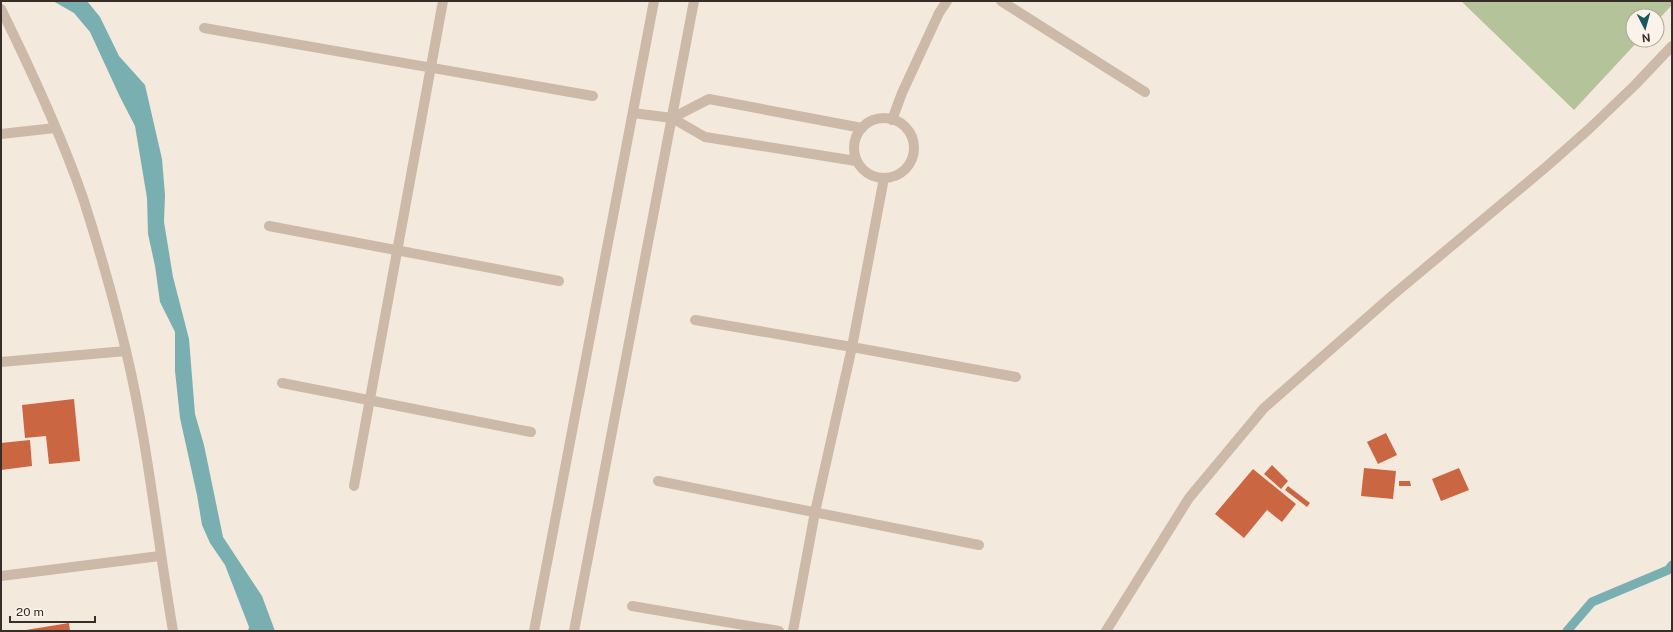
<svg xmlns="http://www.w3.org/2000/svg" width="1673" height="632" font-family="'Public Sans',sans-serif">
<style>
.green{fill:#b5c39b}
.water{fill:#7aafb2}
.lines{fill:none;stroke-linecap:round;stroke-linejoin:round}
.stream{stroke:#7aafb2;stroke-width:9}
.building{fill:#cb6643}
.minor{stroke:#ccb9a8;stroke-width:10}
</style>
<rect width="100%" height="100%" fill="#f3e9dc"/>
<path class="green" d="M 1461,1 L 1672,1 L 1672,5 L 1657,21 L 1657,16 L 1633,16 L 1633,40 L 1639,40 L 1574,110 Z"/>
<path class="water" d="M 53,1 L 87,1 L 100,17 L 119,56 L 145,85 L 162,159 L 165,195 L 164,222 L 173,277 L 189,339 L 195,414 L 204,445 L 223,537 L 262,596 L 275,631 L 248,631 L 249,627 L 225,565 L 210,543 L 202,525 L 197,495 L 180,418 L 175,371 L 175,332 L 160,302 L 155,266 L 148,234 L 147,198 L 135,126 L 120,97 L 90,32 L 74,13 Z"/>
<g class="lines">
<path class="stream" d="M 1567,631 L 1592,602 L 1668,570 L 1672,565"/>
</g>
<g class="building">
<path d="M 74,399 L 80,461 L 49,464 L 46,436 L 25,438 L 22,405 Z"/>
<path d="M 1386,433 L 1397,455 L 1378,464 L 1367,442 Z"/>
<path d="M 30,440 L 32,466 L 1,470 L 1,443 Z"/>
<path d="M 1272,465 L 1288,481 L 1281,489 L 1264,474 Z"/>
<path d="M 1364,468 L 1396,471 L 1393,499 L 1361,496 Z"/>
<path d="M 1459,468 L 1469,490 L 1441,501 L 1432,479 Z"/>
<path d="M 1253,469 L 1296,504 L 1282,522 L 1267,510 L 1244,538 L 1215,514 Z"/>
<path d="M 1399,481 L 1410,481 L 1411,486 L 1399,486 Z"/>
<path d="M 1288,486 L 1310,503 L 1307,507 L 1285,490 Z"/>
<path d="M 69,623 L 70,631 L 26,631 L 26,630 Z"/>
</g>
<g class="lines">
<g class="minor">
<path d="M 1001,1 L 1145,92"/>
<path d="M 1,9 C 31,70 61,134 83,198 C 99,248 114,300 126,351 C 148,443 157,538 173,631"/>
<path d="M 204,28 L 593,96"/>
<path d="M 633,113 L 672,118 L 705,137 L 856,161"/>
<path d="M 672,118 L 709,99 L 862,128"/>
<circle cx="884" cy="148" r="30"/>
<path d="M 892,120 L 902,93 L 939,13 L 947,1"/>
<path d="M 1,134 L 55,128"/>
<path d="M 269,226 L 559,281"/>
<path d="M 695,320 L 852,347 L 1016,377"/>
<path d="M 1,362 L 126,351"/>
<path d="M 282,383 L 531,432"/>
<path d="M 658,481 L 979,545"/>
<path d="M 354,486 L 443,1"/>
<path d="M 1,576 L 160,556"/>
<path d="M 632,606 L 779,631"/>
<path d="M 534,631 L 654,1"/>
<path d="M 574,631 L 694,1"/>
<path d="M 793,631 L 815,512 L 852,347 L 884,178"/>
<path d="M 1106,631 L 1189,498 L 1264,408 L 1394,294 L 1546,167 L 1589,129 L 1635,85 L 1672,46"/>
</g>
</g>
<rect width="1673" height="632" fill="none" stroke="#382e28" stroke-width="4"/>
<g transform="translate(1645 28) rotate(174)"><circle r="19" fill="#fbf3e9" stroke="#ada49c"/>
<path d="M0-3L7 15L0 10L-7 15Z" fill="#1c575c"/>
<text y="-6" font-size="11" font-weight="bold" text-anchor="middle" fill="#382e28">N</text>
</g>
<path d="M10 616v6h85v-6" fill="none" stroke="#382e28" stroke-width="2"/>
<text x="16" y="616" font-size="12" fill="#382e28" stroke="#fbf3e9" stroke-width="3" paint-order="stroke">20 m</text>
</svg>
